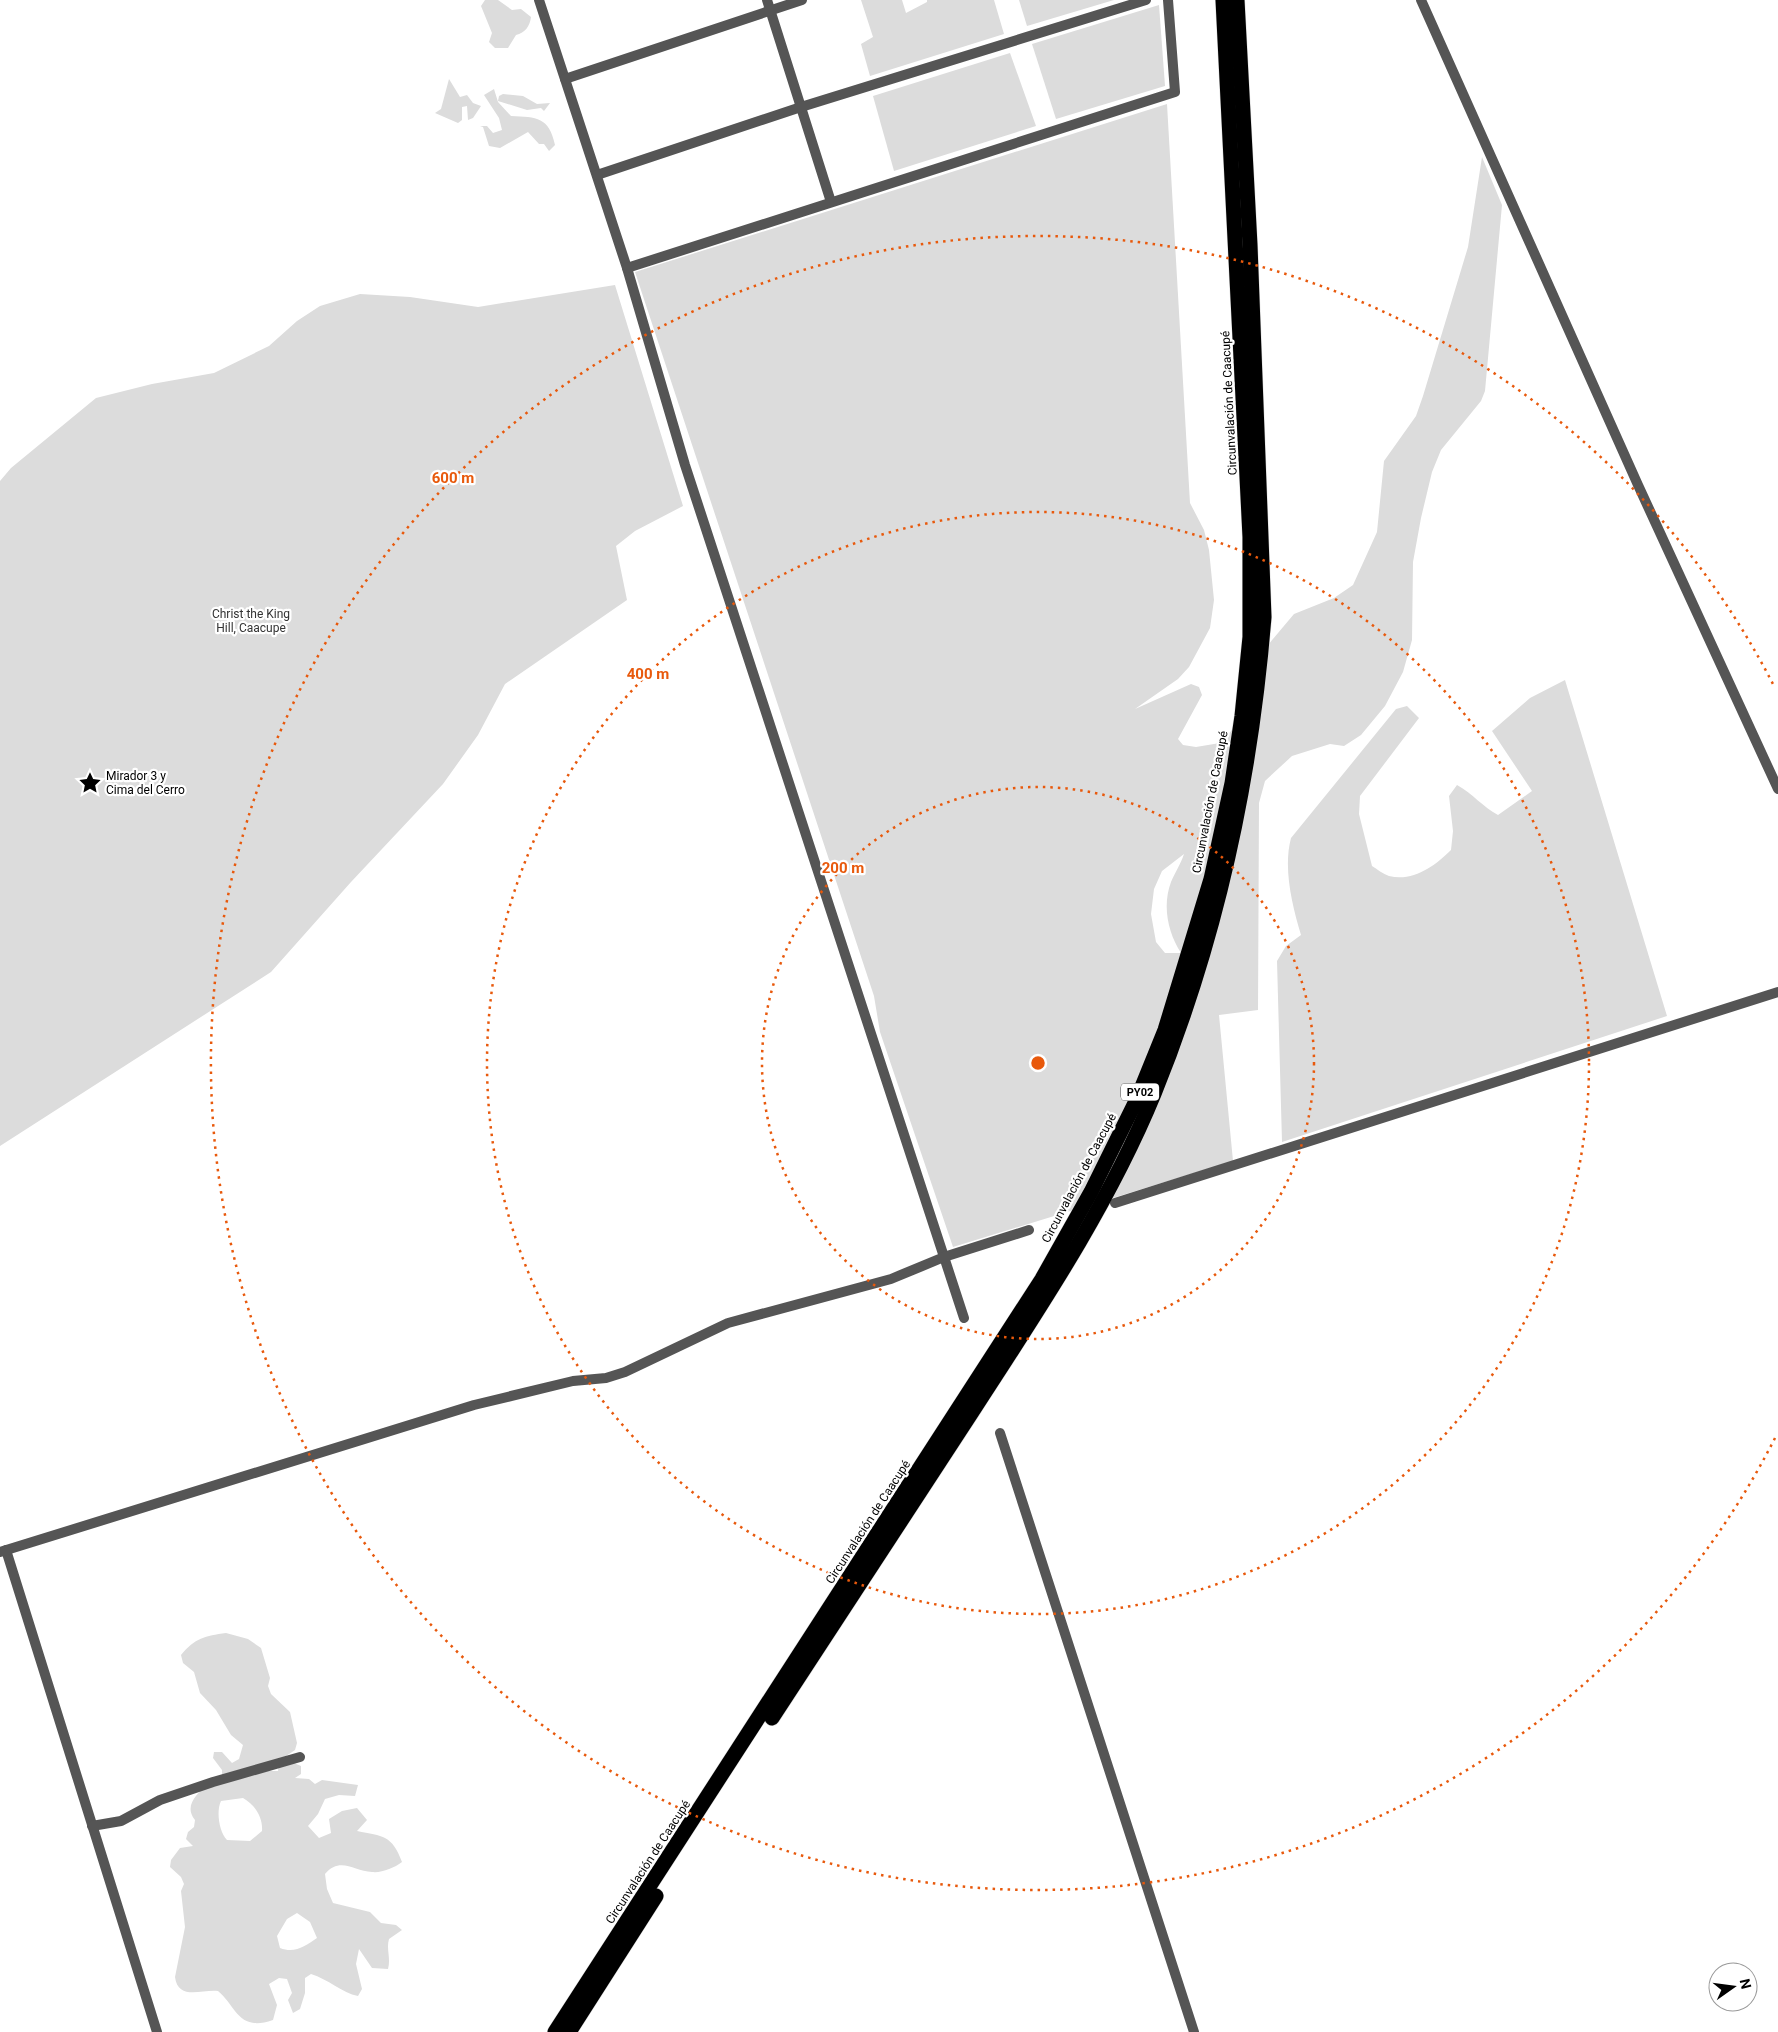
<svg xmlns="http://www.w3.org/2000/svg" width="1778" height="2032" font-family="Roboto,sans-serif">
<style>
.green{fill:#dcdcdc;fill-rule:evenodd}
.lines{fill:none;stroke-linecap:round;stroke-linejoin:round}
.highway-casing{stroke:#dbdbdb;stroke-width:16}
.minor{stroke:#555;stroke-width:10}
.highway{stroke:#000;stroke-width:15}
.ring{fill:none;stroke:#e8590c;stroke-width:2.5;stroke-dasharray:2.5 5}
.labels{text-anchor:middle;stroke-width:4.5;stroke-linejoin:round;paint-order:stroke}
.shield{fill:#fff;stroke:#4c4c4c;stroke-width:1}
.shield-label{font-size:11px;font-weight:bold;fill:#000}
.street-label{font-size:12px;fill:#000;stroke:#fff}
.park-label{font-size:12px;fill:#333;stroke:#fff}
.poi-label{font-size:12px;fill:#000;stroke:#fff;text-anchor:start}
.centre{fill:#e8590c;stroke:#fff;stroke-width:2.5}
.ring-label{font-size:15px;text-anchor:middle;font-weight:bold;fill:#e8590c;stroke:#fff;stroke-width:4.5;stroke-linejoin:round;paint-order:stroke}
</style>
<rect width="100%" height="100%" fill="#fff"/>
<g class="green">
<path d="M 485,0 L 498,0 L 512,10 L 521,9 L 531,17 C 530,26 525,33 516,35 L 508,48 L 495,48 L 489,42 L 492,33 L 481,6 Z"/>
<path d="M 861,0 L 902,0 L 906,13 L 927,2 L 927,0 L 994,0 L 1004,34 L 870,76 L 861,44 L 873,37 Z"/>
<path d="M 1019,0 L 1114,0 L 1027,26 Z"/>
<path d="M 1159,5 L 1165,86 L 1056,119 L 1032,44 Z"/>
<path d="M 1010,53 L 1036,126 L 894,171 L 873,96 Z"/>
<path d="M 449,79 L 460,97 L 467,95 L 473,103 L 481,106 L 473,118 L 468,120 L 467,106 L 462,107 L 462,120 L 458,123 L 435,113 L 441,109 Z"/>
<path d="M 494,89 L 498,102 L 511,116 C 537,117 549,117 555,145 L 549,151 L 544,144 L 539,144 L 528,132 L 500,148 L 489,146 L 483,127 L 480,126 L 487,126 L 493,133 L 502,130 L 499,118 L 484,95 Z"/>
<path d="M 503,94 L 523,96 L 537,104 L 550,103 L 544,111 L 541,108 L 527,110 L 498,101 L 499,96 Z"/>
<path d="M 1167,104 L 1190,503 L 1204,530 L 1209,550 L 1214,600 L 1210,628 L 1189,667 L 1178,679 L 1135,709 L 1191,684 L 1199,687 L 1202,695 L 1178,739 L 1183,745 L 1196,747 L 1220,743 L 1245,716 L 1257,658 L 1294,614 L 1334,598 L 1353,585 L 1377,532 L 1384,461 L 1416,416 L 1423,396 L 1468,247 L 1482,157 L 1502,205 L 1485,391 L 1481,401 L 1441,450 L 1432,472 L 1421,518 L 1413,562 L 1412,640 L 1403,672 L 1385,706 L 1361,735 L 1344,746 L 1330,744 L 1292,756 L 1265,781 L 1259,803 L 1258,1010 L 1219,1015 L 1233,1161 L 953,1247 L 880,1032 L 874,996 L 635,272 ZM 1184,854 C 1181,863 1175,873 1171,882 C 1162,906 1168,933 1181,953 L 1165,953 L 1156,942 L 1151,914 L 1154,889 L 1162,871 Z"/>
<path d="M 615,285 L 683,506 L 635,531 L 616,546 L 627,600 L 505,684 L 478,735 L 443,784 L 351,882 L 271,972 L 0,1146 L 0,481 L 11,468 L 96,398 L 152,384 L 214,373 L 269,346 L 297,321 L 320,306 L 360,294 L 410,297 L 478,307 Z"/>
<path d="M 1565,680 L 1667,1016 L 1282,1142 L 1277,961 L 1286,946 L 1301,935 C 1292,905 1283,868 1291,838 L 1396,709 L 1407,706 L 1419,718 L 1360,796 L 1359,814 L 1372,866 C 1377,869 1383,874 1389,876 C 1413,882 1435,866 1451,850 L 1453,831 L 1449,796 L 1457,785 C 1473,794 1483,807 1498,815 L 1532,791 L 1492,731 L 1530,698 Z"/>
<path d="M 226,1633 L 248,1639 L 261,1648 L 270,1678 L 268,1686 L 271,1694 L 290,1712 L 297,1743 L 295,1750 L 264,1771 L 278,1771 L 279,1763 L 294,1763 L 301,1766 L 301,1774 L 295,1778 L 309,1779 L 315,1784 L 322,1780 L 358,1785 L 355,1796 L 339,1795 L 325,1799 L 318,1814 L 308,1826 L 319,1838 L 331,1833 L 329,1819 L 342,1811 L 357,1808 L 367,1820 L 357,1831 C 383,1836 392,1835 402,1862 C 394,1868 382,1873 372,1872 C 354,1871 340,1856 325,1874 L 327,1889 L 333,1903 L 370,1912 L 381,1923 L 396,1925 L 402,1930 L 389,1939 C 386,1949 391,1958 388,1969 L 372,1968 L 359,1949 L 356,1964 L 362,1989 L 358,1996 C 342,1993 328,1979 311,1974 L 305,1978 L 305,1993 L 300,2009 L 293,2013 L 288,2000 L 292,1993 L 287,1979 L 279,1978 L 269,1984 L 277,2005 L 273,2020 C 238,2032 237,2007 218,1991 C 202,1989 178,2001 175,1977 L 185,1927 L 181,1891 L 184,1884 L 181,1877 L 170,1867 L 171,1860 L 180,1848 L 193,1846 L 186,1839 L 188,1832 L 194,1827 L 195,1820 C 183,1805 198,1794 208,1783 L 222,1781 L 222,1770 L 213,1758 L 214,1752 L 222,1752 L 232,1763 L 239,1759 L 243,1745 L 231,1735 L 216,1710 L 200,1693 L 194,1672 L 183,1663 L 181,1655 C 195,1638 205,1636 226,1633 ZM 243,1798 C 255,1805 263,1817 262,1831 L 250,1841 L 227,1840 C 219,1832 216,1811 221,1801 ZM 297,1913 L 310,1922 L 317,1938 C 305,1946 295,1954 280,1948 L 277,1936 L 287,1919 Z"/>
</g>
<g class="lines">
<defs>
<g id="highway">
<path d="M 772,1718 C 839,1615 906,1512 974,1409 C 1040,1307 1108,1206 1154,1094 C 1216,941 1251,781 1264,617 L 1250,245 L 1237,0"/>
<path d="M 555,2032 L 1042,1279 L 1091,1192 L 1137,1099 L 1165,1030 L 1211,879 L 1232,783 L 1242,716 L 1250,637 L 1250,537 L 1223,0"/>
<path d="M 569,2032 L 656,1896"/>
</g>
</defs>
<use href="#highway" class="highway-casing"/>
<g class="minor">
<path d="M 539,0 L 627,268 L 685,465 L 964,1318"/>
<path d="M 767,0 L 831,202"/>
<path d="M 1421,0 L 1638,485 L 1778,789"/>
<path d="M 565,79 L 802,0"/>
<path d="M 597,175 L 801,107 L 1146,0"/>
<path d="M 627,268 L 1175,92 L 1168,0"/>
<path d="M 1115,1203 L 1778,992"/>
<path d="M 1000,1433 L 1194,2032"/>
<path d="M 6,1550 L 157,2032"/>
<path d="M 0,1552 L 474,1405 L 573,1381 L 606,1378 L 625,1372 L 728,1323 L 891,1279 L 944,1257 L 1029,1230"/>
<path d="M 92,1826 L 121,1821 L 160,1800 L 213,1782 L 300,1757"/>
</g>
<use href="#highway" class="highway"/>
</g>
<g class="ring">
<circle cx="1038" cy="1063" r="276"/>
<circle cx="1038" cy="1063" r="551"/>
<path d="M1775 1438A827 827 0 1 1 1775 688"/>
</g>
<defs>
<symbol id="sight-bare" viewBox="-9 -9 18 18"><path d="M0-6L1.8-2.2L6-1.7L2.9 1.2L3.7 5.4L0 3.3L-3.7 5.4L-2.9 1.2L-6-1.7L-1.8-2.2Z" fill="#000" stroke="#fff" stroke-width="2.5" paint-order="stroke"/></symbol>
</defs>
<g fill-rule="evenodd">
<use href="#sight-bare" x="74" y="767" width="32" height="32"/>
</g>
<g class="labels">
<rect class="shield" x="1121" y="1083.5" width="38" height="17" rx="4"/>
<g class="shield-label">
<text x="1140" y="1096">PY02</text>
</g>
<g class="street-label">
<text transform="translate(1229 403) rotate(-93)" y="4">Circunvalación de Caacupé</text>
<text transform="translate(1210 802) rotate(-79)" y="4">Circunvalación de Caacupé</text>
<text transform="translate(1079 1178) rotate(-62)" y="4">Circunvalación de Caacupé</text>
<text transform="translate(868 1522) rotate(-57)" y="4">Circunvalación de Caacupé</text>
<text transform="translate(648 1862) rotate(-57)" y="4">Circunvalación de Caacupé</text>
</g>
<g class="park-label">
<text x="251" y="618">Christ the King<tspan x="251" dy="14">Hill, Caacupe</tspan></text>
</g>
<g class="poi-label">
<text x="106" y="780">Mirador 3 y<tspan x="106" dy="14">Cima del Cerro</tspan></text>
</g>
</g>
<circle cx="1038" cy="1063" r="8" class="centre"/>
<g class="ring-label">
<text x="453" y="483">600 m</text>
<text x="648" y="679">400 m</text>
<text x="843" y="873">200 m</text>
</g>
<g transform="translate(1733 1987) rotate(76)"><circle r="24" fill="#ffffff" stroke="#999999"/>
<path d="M0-4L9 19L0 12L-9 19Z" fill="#000000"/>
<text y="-8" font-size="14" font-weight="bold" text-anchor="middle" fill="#000000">N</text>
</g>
</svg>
